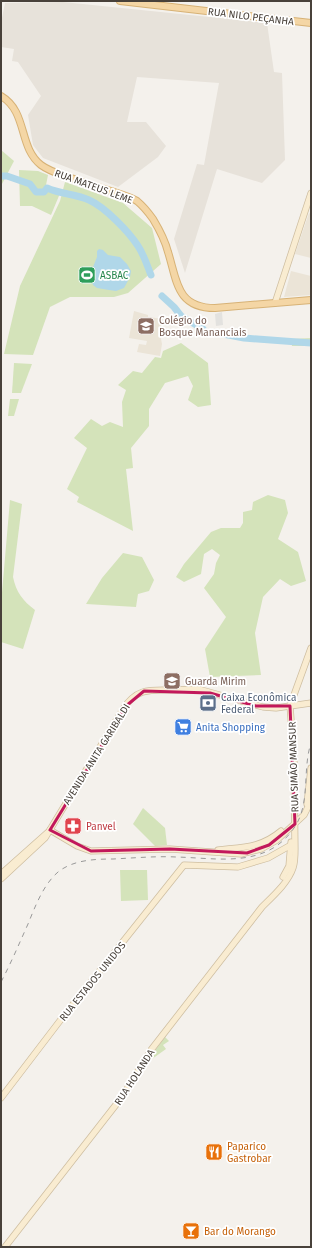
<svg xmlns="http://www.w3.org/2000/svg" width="312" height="1248" font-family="'Fira Sans',sans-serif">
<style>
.residential{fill:#e7e2da}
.education{fill:#ebe4d7}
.green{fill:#d4e3ba}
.parking{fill:#e3e2df}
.water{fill:#b0d7e9}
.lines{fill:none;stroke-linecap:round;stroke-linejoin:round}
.river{stroke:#b0d7e9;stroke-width:7}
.secondary-casing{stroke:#cebea1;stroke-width:7}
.primary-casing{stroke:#d7b276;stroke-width:8}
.secondary{stroke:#f9ecd1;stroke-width:5.5}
.primary{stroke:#f4d6a5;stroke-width:6}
.rail{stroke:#999;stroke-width:1;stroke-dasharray:5 5;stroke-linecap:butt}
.marked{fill:none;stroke:#c2185b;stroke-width:3;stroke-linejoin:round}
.labels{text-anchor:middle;stroke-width:3.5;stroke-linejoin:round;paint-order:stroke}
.street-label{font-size:10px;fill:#48413a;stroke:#fff}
.leisure-label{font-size:10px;fill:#27864d;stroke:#fff;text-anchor:start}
.education-label{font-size:10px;fill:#785e54;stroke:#fff;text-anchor:start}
.service-label{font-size:10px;fill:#4e5e75;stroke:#fff;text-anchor:start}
.shop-label{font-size:10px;fill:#366cbe;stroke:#fff;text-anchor:start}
.health-label{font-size:10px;fill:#be3a42;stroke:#fff;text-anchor:start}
.food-label{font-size:10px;fill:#c56008;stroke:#fff;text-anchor:start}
</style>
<rect width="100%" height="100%" fill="#f4f1ec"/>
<path class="residential" d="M 63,2 L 267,23 L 274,72 L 282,73 L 285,160 L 262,183 L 217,169 L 185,273 L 174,239 L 197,164 L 204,165 L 219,83 L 137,77 L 127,122 L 146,122 L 166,146 L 158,157 L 118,187 L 43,158 L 33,145 L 28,115 L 41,96 L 18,62 L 12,61 L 14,49 L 1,47 L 1,23 L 5,3 Z"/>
<g class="education">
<path d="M 309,213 L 311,214 L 311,258 L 295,254 Z"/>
<path d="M 291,271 L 311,276 L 311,295 L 284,297 Z"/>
<path d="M 134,311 L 148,315 L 148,317 L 163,319 L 160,334 L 162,344 L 160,356 L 137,352 L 139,344 L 146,345 L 147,341 L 129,338 Z"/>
</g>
<g class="green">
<path d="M 1,150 L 14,161 L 2,184 L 1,183 Z"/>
<path d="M 19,170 L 38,171 L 48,175 L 46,185 L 61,191 L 51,215 L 32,206 L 20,206 Z"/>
<path d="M 65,182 L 123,203 L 152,228 L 161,264 L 128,293 L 114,297 L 70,297 L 50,307 L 33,355 L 4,354 L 20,286 L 60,201 Z"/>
<path d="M 311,338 L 311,346 L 292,346 L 291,339 Z"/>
<path d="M 181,343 L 208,363 L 211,405 L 198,407 L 188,400 L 193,386 L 188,376 L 165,383 L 149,409 L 149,426 L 131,448 L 133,468 L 126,469 L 133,531 L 77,502 L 79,497 L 67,489 L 87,448 L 74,438 L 91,419 L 102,426 L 110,422 L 123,427 L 122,402 L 126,390 L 118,385 L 133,371 L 142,373 L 155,357 L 161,358 L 163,351 Z"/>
<path d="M 14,363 L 32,364 L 21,393 L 12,393 Z"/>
<path d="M 10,399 L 19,399 L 14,416 L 8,416 Z"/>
<path d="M 268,495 L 285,500 L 288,513 L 278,539 L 298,552 L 306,581 L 291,586 L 280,579 L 263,597 L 255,633 L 261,675 L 210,677 L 205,649 L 226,617 L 204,588 L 214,574 L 216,563 L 220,555 L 212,549 L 204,554 L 201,574 L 184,582 L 176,577 L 184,564 L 211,532 L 221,528 L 240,528 L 243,523 L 243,512 L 252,510 L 253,502 Z"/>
<path d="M 10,500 L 22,504 L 13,577 C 16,592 23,601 35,610 L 23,649 L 1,642 L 1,604 Z"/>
<path d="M 123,553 L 142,557 L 154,580 L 149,591 L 138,594 L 136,607 L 86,604 L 102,578 Z"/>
<path d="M 143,808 L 165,828 L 167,845 L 155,846 L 133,824 Z"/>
<path d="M 120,870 L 147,870 L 148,900 L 121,901 Z"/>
<path d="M 165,1037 L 169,1041 L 163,1045 L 166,1049 L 145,1064 Z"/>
</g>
<path class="parking" d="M 222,312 L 223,325 L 216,326 L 215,314 Z"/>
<path class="water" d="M 99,249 L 103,250 L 108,255 L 120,257 L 127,264 L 131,271 L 130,277 L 124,288 L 116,291 L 109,290 L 97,288 L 93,285 L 91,280 L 91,272 L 97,257 L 97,251 Z"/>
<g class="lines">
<g class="river">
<path d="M 1,176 L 7,176 L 30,184 L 36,192 L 44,192 L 47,188 C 60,194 76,194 89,200 C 105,207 129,232 138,246 C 144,255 147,265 151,275"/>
<path d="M 162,296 L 174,307 L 181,316 L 203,329"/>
<path d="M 218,333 L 244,338 L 311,343"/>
</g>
<defs>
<g id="secondary">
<path d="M 275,303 L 311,193"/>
<path d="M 307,804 L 311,768"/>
<path d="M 50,830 L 77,846 L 91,851 L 170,849 L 241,854 L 261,849 L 277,840 L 304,815 L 307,809 L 311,800"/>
<path d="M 218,850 C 243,847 261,848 281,831"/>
<path d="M 1,874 L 47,833"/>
<path d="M 283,877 L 289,866 L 291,842"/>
<path d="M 1,879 L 45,838 L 123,709 C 137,688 149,690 172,690 C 181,690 189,689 198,689 L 263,707 L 276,708 L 311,703"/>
<path d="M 1,1098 L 59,1022 L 184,865 L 238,867 L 268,858 L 291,845"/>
<path d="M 5,1247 L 122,1097 L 151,1050 L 262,907 C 273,896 288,883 293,868 C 295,862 295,855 295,849 L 294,759 L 290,706 L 311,648"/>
</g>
<g id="primary">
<path d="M 120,1 L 311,23"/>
<path d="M 1,96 C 28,112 18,147 41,165 C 49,171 59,174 68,177 C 83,182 97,187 111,191 C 120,194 129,196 137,201 C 143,206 148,212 153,219 C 159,229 165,240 168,252 C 177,280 176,308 215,308 L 311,300"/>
</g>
</defs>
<use href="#secondary" class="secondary-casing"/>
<use href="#primary" class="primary-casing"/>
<use href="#secondary" class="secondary"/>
<use href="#primary" class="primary"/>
<path class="rail" d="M 1,982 C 11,963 19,944 28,924 C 35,907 43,885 58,872 C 73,860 94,859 113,859 C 134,858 155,856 176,857 C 218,858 266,869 294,828 C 311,804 302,770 311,743"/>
</g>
<path class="marked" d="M 144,691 L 210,693 L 256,706 L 290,706 L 295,824 L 269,845 L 247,853 L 170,849 L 91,851 L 50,830 L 126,706 Z"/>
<defs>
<symbol id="stadium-square" viewBox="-11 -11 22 22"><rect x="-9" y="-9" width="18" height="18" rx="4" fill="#2e9e5b" stroke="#fff"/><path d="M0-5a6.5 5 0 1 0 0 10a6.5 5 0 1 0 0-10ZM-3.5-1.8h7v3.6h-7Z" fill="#fff"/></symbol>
<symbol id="school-square" viewBox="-11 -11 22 22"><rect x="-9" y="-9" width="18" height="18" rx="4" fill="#8d6e63" stroke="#fff"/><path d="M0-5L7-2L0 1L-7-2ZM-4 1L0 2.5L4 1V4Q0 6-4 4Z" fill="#fff"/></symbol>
<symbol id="bank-square" viewBox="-11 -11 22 22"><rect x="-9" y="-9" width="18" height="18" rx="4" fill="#5c6f8a" stroke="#fff"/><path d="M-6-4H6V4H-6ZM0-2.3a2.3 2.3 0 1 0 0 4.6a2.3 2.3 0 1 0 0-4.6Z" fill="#fff"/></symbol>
<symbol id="supermarket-square" viewBox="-11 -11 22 22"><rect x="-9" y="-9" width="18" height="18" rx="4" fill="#3f7fe0" stroke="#fff"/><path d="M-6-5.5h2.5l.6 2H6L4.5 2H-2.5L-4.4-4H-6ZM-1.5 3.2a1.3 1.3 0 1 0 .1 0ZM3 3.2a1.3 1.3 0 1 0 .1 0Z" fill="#fff"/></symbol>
<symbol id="pharmacy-square" viewBox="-11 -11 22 22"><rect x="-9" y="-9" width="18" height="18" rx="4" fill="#e0444e" stroke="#fff"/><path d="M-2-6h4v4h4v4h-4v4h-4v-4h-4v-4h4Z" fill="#fff"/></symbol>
<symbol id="restaurant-square" viewBox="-11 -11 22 22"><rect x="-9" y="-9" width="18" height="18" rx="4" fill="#e8710a" stroke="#fff"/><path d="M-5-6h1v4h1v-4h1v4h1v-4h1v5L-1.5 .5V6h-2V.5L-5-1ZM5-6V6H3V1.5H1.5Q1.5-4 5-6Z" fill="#fff"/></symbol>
<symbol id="bar-square" viewBox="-11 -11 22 22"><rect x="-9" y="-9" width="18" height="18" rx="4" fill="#e8710a" stroke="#fff"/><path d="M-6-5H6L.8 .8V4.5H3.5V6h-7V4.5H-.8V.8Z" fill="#fff"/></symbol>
</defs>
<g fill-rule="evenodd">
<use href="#stadium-square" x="77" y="265" width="20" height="20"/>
<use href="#school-square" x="136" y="316" width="20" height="20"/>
<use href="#school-square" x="162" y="671" width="20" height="20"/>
<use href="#bank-square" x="198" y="693" width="20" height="20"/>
<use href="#supermarket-square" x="173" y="717" width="20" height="20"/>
<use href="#pharmacy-square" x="63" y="816" width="20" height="20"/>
<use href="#restaurant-square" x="204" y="1142" width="20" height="20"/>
<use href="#bar-square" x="181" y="1221" width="20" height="20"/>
</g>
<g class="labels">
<g class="street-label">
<text transform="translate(251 16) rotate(7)" y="4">RUA NILO PEÇANHA</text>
<text transform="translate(94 186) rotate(20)" y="4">RUA MATEUS LEME</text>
<text transform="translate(96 754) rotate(-58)" y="4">AVENIDA ANITA GARIBALDI</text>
<text transform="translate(293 767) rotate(-92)" y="4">RUA SIMÃO MANSUR</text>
<text transform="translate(92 981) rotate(-51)" y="4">RUA ESTADOS UNIDOS</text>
<text transform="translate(134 1077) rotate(-57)" y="4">RUA HOLANDA</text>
</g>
<g class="leisure-label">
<text x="100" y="279">ASBAC</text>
</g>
<g class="education-label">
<text x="159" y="324">Colégio do<tspan x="159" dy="12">Bosque Mananciais</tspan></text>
<text x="185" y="685">Guarda Mirim</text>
</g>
<g class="service-label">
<text x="221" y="701">Caixa Econômica<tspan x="221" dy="12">Federal</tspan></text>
</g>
<g class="shop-label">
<text x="196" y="731">Anita Shopping</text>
</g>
<g class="health-label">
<text x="86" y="830">Panvel</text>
</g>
<g class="food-label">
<text x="227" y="1150">Paparico<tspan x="227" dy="12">Gastrobar</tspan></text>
<text x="204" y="1235">Bar do Morango</text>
</g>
</g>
<rect width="312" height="1248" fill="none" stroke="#48413a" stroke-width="4"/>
</svg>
